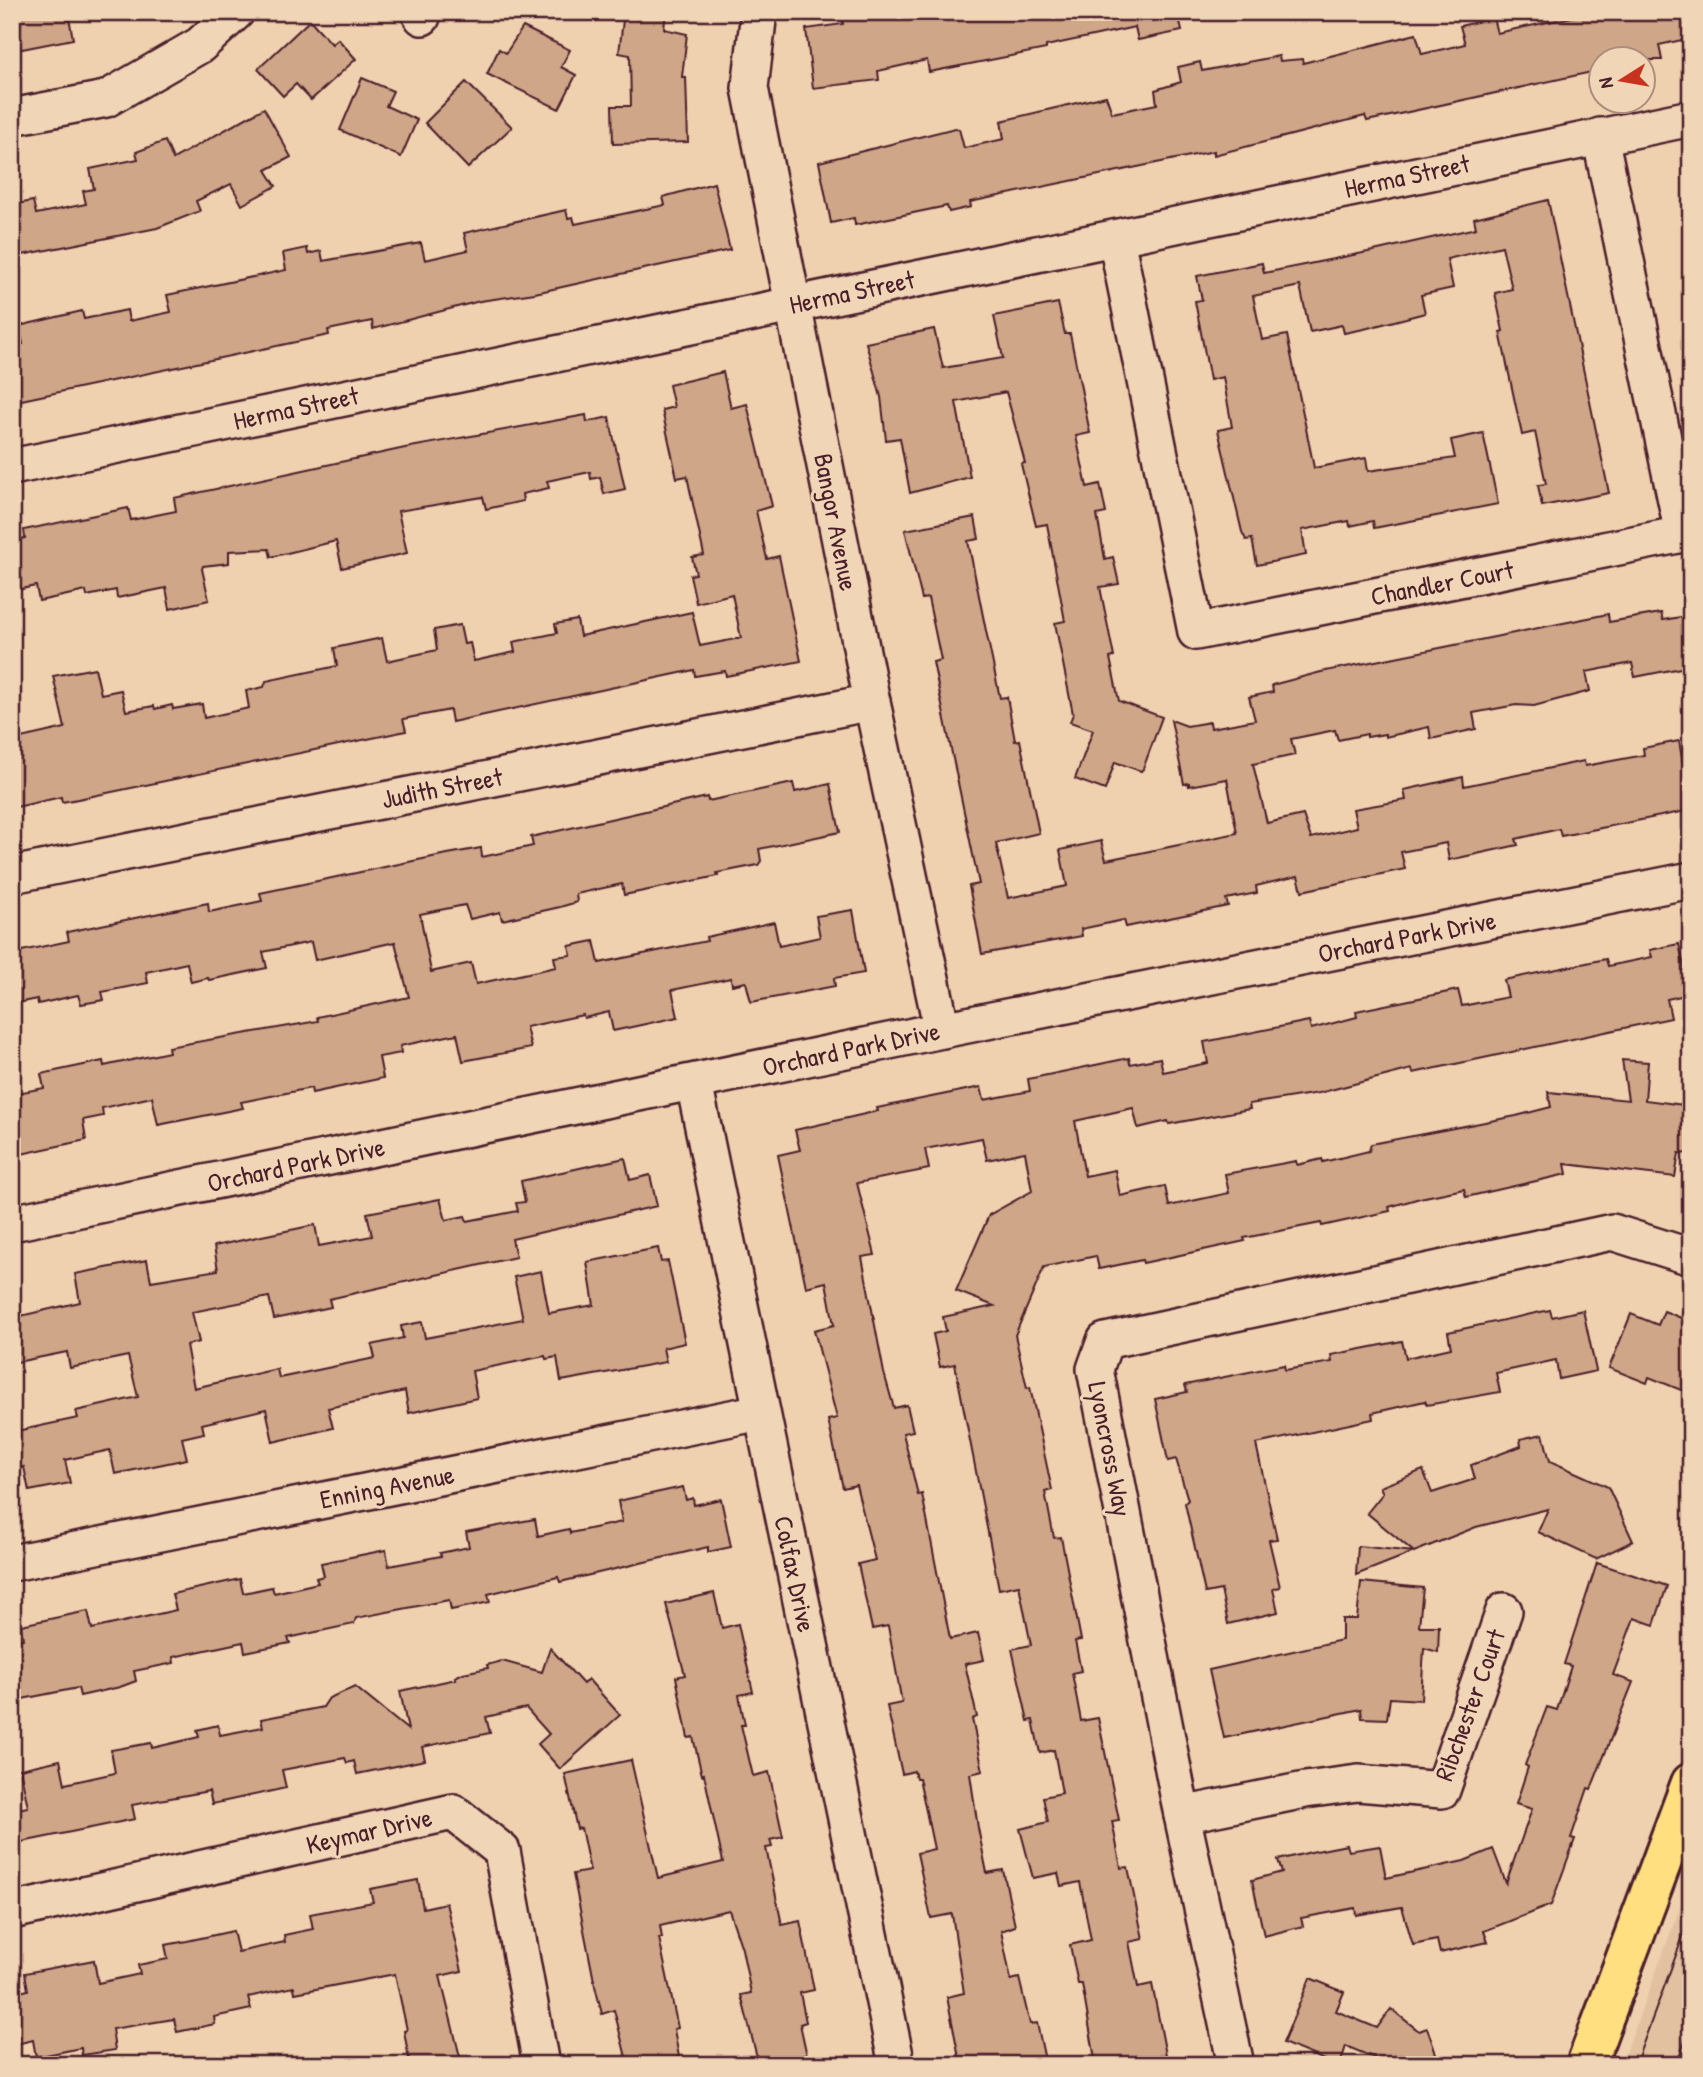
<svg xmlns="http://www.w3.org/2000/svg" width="1703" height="2077" font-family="'Patrick Hand',sans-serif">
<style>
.built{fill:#e2c1a1}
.building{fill:#cfa688;stroke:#4a1f2b;stroke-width:2}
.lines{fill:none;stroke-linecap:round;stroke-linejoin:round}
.minor-casing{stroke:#4a1f2b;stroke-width:40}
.highway-casing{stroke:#4a1f2b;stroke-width:44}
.minor{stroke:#f0d6b7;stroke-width:35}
.highway{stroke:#ffdf80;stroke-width:38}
.tram{stroke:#4a1f2b;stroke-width:2}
.labels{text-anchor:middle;stroke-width:6;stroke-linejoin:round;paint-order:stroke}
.street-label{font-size:26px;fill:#4a1f2b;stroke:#f0d6b7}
</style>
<rect width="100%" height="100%" fill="#efd1af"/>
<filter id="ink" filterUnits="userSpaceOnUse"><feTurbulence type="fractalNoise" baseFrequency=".0143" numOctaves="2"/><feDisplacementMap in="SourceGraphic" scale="14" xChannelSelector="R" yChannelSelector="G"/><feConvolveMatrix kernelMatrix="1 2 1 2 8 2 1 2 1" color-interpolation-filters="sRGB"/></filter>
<g filter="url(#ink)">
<path class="built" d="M 1691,1878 L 1688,2065 L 1621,2065 Z"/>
<g class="building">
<path d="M 12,12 L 68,12 L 73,39 L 12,51 Z"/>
<path d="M 624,12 L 666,12 L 664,29 L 687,34 L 682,77 L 686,77 L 688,142 L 613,144 L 612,106 L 631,106 L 630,55 L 619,53 Z"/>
<path d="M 841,12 L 1178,12 L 1182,31 L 1138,40 L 1135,27 L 1046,46 L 1046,49 L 929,72 L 927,60 L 878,71 L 879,80 L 813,88 L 806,29 L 843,24 Z"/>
<path d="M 1595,12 L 1691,12 L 1691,38 L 1659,45 L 1662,60 L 1601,60 L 1601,70 L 1367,121 L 1365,116 L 1214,155 L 1214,151 L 970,202 L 971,207 L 949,212 L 947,206 L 855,225 L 854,218 L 831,223 L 819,162 L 955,128 L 959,129 L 964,148 L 1004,139 L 1001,121 L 1106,96 L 1112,113 L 1157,104 L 1155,90 L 1181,82 L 1178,67 L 1200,62 L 1202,71 L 1279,56 L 1280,61 L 1302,59 L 1303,63 L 1416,34 L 1422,54 L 1465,44 L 1460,26 L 1493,18 L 1497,33 Z"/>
<path d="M 310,20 L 332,44 L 338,39 L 356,59 L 311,100 L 296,84 L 283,96 L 258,69 Z"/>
<path d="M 523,27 L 570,50 L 561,67 L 576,75 L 559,109 L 487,74 L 499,49 L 506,53 Z"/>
<path d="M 362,78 L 393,91 L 386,106 L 417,120 L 401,157 L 340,130 Z"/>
<path d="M 466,82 L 512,127 L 468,168 L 425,123 Z"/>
<path d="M 264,108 L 291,157 L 266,170 L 276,186 L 242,205 L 231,184 L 196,201 L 200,211 L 157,228 L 12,257 L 12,205 L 33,201 L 36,214 L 86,204 L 83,191 L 94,189 L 90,169 L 138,159 L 136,152 L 165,141 L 173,159 Z"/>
<path d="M 714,183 L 730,250 L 535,293 L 480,301 L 373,329 L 372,321 L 328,330 L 329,335 L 12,402 L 12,346 L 23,344 L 19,326 L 82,311 L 84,319 L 127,310 L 129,321 L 171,312 L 167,295 L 286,270 L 283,253 L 307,248 L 308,254 L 321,251 L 323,261 L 421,243 L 425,260 L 468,250 L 464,233 L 566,210 L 568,218 L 573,217 L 575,224 L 665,205 L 663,197 Z"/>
<path d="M 1548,200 L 1609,493 L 1542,506 L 1538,485 L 1546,484 L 1535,432 L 1522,435 L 1500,332 L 1503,331 L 1495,293 L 1512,289 L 1502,246 L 1447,259 L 1453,288 L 1421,295 L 1425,313 L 1364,329 L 1344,333 L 1342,325 L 1310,332 L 1300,286 L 1253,296 L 1262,340 L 1287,335 L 1314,468 L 1366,458 L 1368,471 L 1455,458 L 1451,440 L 1483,433 L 1498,504 L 1374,528 L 1373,521 L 1350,526 L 1349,521 L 1302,530 L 1306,555 L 1257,565 L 1252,539 L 1246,540 L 1242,532 L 1218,430 L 1232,427 L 1223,377 L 1210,380 L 1195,301 L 1202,300 L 1197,276 L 1262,263 L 1264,273 L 1378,250 L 1476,228 L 1474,218 Z"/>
<path d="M 1058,303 L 1065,334 L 1070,334 L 1090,433 L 1076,436 L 1087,487 L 1100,484 L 1106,513 L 1097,515 L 1105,559 L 1113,557 L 1119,584 L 1100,587 L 1114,657 L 1110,658 L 1119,701 L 1162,717 L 1143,769 L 1141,771 L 1115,762 L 1105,790 L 1075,779 L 1093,730 L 1070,722 L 1073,714 L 1055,623 L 1065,621 L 1047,524 L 1036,526 L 1021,464 L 1025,463 L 1006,392 L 956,402 L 970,477 L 910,493 L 900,438 L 886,440 L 881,397 L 866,343 L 934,329 L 943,368 L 1003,358 L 994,316 Z"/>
<path d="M 723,372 L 731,408 L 747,404 L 772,506 L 756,511 L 767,559 L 779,556 L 801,661 L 726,676 L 725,671 L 695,676 L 694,670 L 452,722 L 450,710 L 403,719 L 406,731 L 78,799 L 62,802 L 61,797 L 12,808 L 12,740 L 65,728 L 53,676 L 95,668 L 101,694 L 121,690 L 126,711 L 154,706 L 155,709 L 172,705 L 173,709 L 202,704 L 204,718 L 249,708 L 246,691 L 264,687 L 266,681 L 337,666 L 334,648 L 382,638 L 387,661 L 437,650 L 434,630 L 460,625 L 464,644 L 470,643 L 474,661 L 515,652 L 513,642 L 557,633 L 555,624 L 577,620 L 580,636 L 692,612 L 700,646 L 741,638 L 732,594 L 696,603 L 690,575 L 696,574 L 692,557 L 704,555 L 687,476 L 677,478 L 662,410 L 674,407 L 669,385 Z"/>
<path d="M 586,415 L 587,422 L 609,417 L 625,489 L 604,494 L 600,477 L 591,479 L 590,472 L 547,481 L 549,488 L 522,494 L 523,501 L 486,509 L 483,497 L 398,511 L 407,553 L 342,568 L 336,541 L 271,557 L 269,549 L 229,551 L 229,563 L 203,566 L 202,569 L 209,600 L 170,609 L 166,588 L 117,598 L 116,590 L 87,596 L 86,591 L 39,601 L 36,586 L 12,591 L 12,541 L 25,538 L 24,530 L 128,508 L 131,520 L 176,511 L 174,498 L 405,448 Z"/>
<path d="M 975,517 L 979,539 L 968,541 L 985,626 L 1000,698 L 1007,697 L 1015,741 L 1020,740 L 1039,833 L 996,843 L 1008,898 L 1067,886 L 1060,850 L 1101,841 L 1106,860 L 1237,833 L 1227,779 L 1189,786 L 1189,783 L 1184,784 L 1171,720 L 1187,726 L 1210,722 L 1211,728 L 1255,720 L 1249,697 L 1273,692 L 1272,685 L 1321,672 L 1608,614 L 1609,622 L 1661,613 L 1663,620 L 1687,616 L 1691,666 L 1635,677 L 1632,663 L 1586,672 L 1590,691 L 1534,706 L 1516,705 L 1473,713 L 1476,729 L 1431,739 L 1429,727 L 1385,737 L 1385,734 L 1367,737 L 1367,734 L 1338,740 L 1335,730 L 1291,739 L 1295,755 L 1253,764 L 1267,823 L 1303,815 L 1311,838 L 1357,827 L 1353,809 L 1406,800 L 1404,790 L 1463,777 L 1464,786 L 1584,761 L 1585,766 L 1644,755 L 1643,748 L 1679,741 L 1691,810 L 1561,836 L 1559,829 L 1516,839 L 1518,845 L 1449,860 L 1446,843 L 1401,852 L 1405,869 L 1302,891 L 1298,876 L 1256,886 L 1257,893 L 1226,899 L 1228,906 L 1126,927 L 1124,920 L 1081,929 L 1082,936 L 982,954 L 969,886 L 979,884 L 933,662 L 941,660 L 928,598 L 922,599 L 905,530 Z"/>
<path d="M 793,783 L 795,792 L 830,784 L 840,832 L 759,849 L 761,861 L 758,865 L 717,873 L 718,876 L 624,895 L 622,884 L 576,894 L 577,902 L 560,907 L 502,920 L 500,912 L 470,919 L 465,905 L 420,914 L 431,972 L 471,963 L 476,984 L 556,967 L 554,957 L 571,955 L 569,946 L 594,941 L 599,963 L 707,941 L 706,937 L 774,922 L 779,946 L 820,937 L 816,916 L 853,910 L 864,973 L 834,978 L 835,986 L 751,1002 L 746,982 L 732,985 L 731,978 L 672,990 L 678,1017 L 613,1031 L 609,1012 L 584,1018 L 583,1015 L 526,1027 L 531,1048 L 463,1061 L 457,1034 L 400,1046 L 401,1053 L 379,1057 L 383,1078 L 312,1093 L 311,1088 L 241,1102 L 243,1108 L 158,1125 L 152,1097 L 102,1108 L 103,1116 L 83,1120 L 86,1140 L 12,1156 L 12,1094 L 44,1088 L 41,1074 L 103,1061 L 104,1066 L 169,1052 L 168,1047 L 318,1021 L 317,1017 L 409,997 L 395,942 L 315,960 L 311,942 L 263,952 L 267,968 L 209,980 L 208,978 L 191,982 L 187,963 L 146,972 L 148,983 L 102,992 L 104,1000 L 81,1004 L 78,995 L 38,1004 L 37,999 L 12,1004 L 12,953 L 69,941 L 67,932 L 208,903 L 209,912 L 262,901 L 260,893 L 442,855 L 481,848 L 482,857 L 533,846 L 531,837 L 707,797 L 708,801 Z"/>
<path d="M 1679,944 L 1690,994 L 1667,999 L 1671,1018 L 1413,1073 L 1412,1069 L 1319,1093 L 1249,1104 L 1250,1109 L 1169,1124 L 1168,1121 L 1138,1128 L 1133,1108 L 1075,1121 L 1085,1176 L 1115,1170 L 1120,1196 L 1165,1186 L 1169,1206 L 1229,1193 L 1225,1174 L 1296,1161 L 1297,1165 L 1322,1159 L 1323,1162 L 1369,1151 L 1371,1144 L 1516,1116 L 1551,1107 L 1548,1092 L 1628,1100 L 1622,1060 L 1648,1062 L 1645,1100 L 1691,1106 L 1691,1154 L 1679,1153 L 1675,1177 L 1565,1164 L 1567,1174 L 1466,1197 L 1464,1189 L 1420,1198 L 1389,1207 L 1390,1211 L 1322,1226 L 1321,1223 L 1244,1238 L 1245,1241 L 1143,1263 L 1142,1260 L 1099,1269 L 1096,1256 L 1044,1267 L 1015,1335 L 1027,1388 L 1030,1387 L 1052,1490 L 1045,1492 L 1054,1538 L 1061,1537 L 1081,1640 L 1075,1641 L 1081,1671 L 1072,1673 L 1081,1721 L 1098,1718 L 1119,1820 L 1112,1821 L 1121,1868 L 1128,1867 L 1143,1939 L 1129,1942 L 1138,1987 L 1152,1984 L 1168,2065 L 1096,2065 L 1082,1984 L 1078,1984 L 1070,1945 L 1091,1940 L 1080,1882 L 1061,1886 L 1058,1873 L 1033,1878 L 1020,1829 L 1048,1822 L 1043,1797 L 1062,1793 L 1054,1750 L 1040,1753 L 1033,1720 L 1028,1721 L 1012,1649 L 1031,1645 L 1019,1585 L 999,1589 L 955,1364 L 940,1367 L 933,1334 L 946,1331 L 943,1317 L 994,1306 L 956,1291 L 989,1215 L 1032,1191 L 1025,1152 L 987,1160 L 982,1138 L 925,1149 L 929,1169 L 857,1183 L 875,1255 L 862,1257 L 884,1373 L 894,1408 L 907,1405 L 913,1431 L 903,1433 L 918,1495 L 922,1494 L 950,1639 L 978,1633 L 984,1660 L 965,1664 L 977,1717 L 972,1719 L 983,1771 L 970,1774 L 978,1828 L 987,1873 L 1003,1870 L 1015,1926 L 1001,1931 L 1011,1980 L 1019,1978 L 1030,2024 L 1037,2023 L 1046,2065 L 974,2065 L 973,2060 L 960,2062 L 947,1997 L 964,1993 L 952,1914 L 931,1918 L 917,1853 L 934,1849 L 919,1778 L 916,1778 L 914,1771 L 902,1774 L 887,1706 L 902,1703 L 888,1626 L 872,1629 L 858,1564 L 875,1560 L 856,1485 L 843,1488 L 828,1420 L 837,1418 L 814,1330 L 834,1325 L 826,1282 L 806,1287 L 778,1155 L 800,1150 L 795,1130 L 878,1111 L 877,1108 L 981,1087 L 984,1100 L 1030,1091 L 1028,1079 L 1129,1058 L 1130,1064 L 1160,1058 L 1163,1072 L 1208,1063 L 1204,1042 L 1309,1021 L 1311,1029 L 1357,1017 L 1356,1011 L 1458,990 L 1462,1006 L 1508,997 L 1504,980 L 1606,959 L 1608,966 L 1652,957 L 1650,950 Z"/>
<path d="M 625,1158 L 630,1180 L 650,1175 L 657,1206 L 512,1239 L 516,1257 L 329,1299 L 331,1307 L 274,1319 L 269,1297 L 192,1312 L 199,1342 L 186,1345 L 194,1388 L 277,1369 L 279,1378 L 375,1358 L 372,1345 L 403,1338 L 401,1326 L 422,1322 L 425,1338 L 523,1319 L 514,1277 L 541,1271 L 549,1313 L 594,1305 L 587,1262 L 658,1248 L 661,1262 L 668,1261 L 685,1343 L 663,1348 L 666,1362 L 561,1381 L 557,1357 L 546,1359 L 545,1356 L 472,1371 L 477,1398 L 409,1413 L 405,1391 L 328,1408 L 333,1428 L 273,1442 L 266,1409 L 202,1424 L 204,1433 L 182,1438 L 187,1459 L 115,1474 L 110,1450 L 65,1460 L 70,1483 L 29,1491 L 24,1467 L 12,1469 L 12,1432 L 78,1418 L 76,1411 L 138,1397 L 128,1356 L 70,1368 L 67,1352 L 12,1363 L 12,1318 L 80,1302 L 75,1274 L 147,1260 L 151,1281 L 218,1270 L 214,1246 L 315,1225 L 319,1246 L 372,1236 L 367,1213 L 440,1199 L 446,1220 L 465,1216 L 467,1221 L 518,1211 L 516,1203 L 525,1202 L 521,1181 Z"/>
<path d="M 1550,1310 L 1552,1317 L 1583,1310 L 1596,1371 L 1559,1379 L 1556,1360 L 1496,1373 L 1500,1392 L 1427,1405 L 1425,1401 L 1372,1413 L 1373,1419 L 1256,1444 L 1277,1539 L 1269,1540 L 1280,1587 L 1273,1589 L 1278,1612 L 1228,1624 L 1221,1590 L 1205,1593 L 1185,1503 L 1188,1500 L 1176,1459 L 1168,1461 L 1155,1399 L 1187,1392 L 1185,1385 L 1284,1365 L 1285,1370 L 1332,1362 L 1331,1355 L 1402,1341 L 1406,1358 L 1451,1348 L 1448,1332 Z"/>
<path d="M 1664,1311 L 1691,1322 L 1691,1394 L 1649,1377 L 1647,1383 L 1609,1368 L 1631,1314 L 1658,1325 Z"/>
<path d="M 1543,1434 L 1550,1461 L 1608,1487 L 1633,1541 L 1596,1559 L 1538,1532 L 1548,1509 L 1476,1527 L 1414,1552 L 1367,1513 L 1383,1493 L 1380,1487 L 1423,1470 L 1432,1493 L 1475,1479 L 1471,1465 L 1521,1446 L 1520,1439 Z"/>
<path d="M 683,1487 L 686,1500 L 693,1498 L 694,1505 L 721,1499 L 731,1547 L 708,1552 L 708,1547 L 560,1582 L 558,1577 L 488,1594 L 490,1602 L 451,1610 L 449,1600 L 356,1618 L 354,1624 L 288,1638 L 290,1643 L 245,1652 L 243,1642 L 173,1657 L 174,1663 L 134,1671 L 136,1681 L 120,1687 L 80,1696 L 78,1688 L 12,1701 L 12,1641 L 23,1639 L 21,1625 L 88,1611 L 92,1629 L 176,1610 L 172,1594 L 240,1579 L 243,1593 L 272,1587 L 274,1593 L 318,1583 L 316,1578 L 324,1576 L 321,1563 L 386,1550 L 389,1566 L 441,1556 L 440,1553 L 469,1547 L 466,1532 L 535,1519 L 538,1536 L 569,1529 L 570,1533 L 622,1522 L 618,1501 Z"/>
<path d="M 1358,1546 L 1414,1552 L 1356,1575 Z"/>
<path d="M 1597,1563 L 1667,1586 L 1654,1625 L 1634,1618 L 1613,1675 L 1633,1682 L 1591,1789 L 1588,1788 L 1571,1838 L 1575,1839 L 1551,1905 L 1484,1931 L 1488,1942 L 1440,1953 L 1437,1940 L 1413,1945 L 1402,1907 L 1356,1915 L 1355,1908 L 1301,1918 L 1303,1926 L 1264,1936 L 1252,1880 L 1282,1872 L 1278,1860 L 1311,1852 L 1347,1845 L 1349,1851 L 1380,1846 L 1386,1878 L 1464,1861 L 1493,1849 L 1506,1883 L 1532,1809 L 1516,1804 L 1528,1767 L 1525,1765 L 1547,1707 L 1557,1710 L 1571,1666 L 1564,1664 Z"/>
<path d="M 1361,1582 L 1423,1588 L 1419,1626 L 1439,1626 L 1438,1652 L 1424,1648 L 1421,1700 L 1390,1698 L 1387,1719 L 1362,1718 L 1361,1709 L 1224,1738 L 1209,1670 L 1342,1640 L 1342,1619 L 1357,1619 Z"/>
<path d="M 714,1593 L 722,1628 L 738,1624 L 753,1692 L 739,1695 L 745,1725 L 741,1725 L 753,1776 L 769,1772 L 783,1837 L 770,1840 L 772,1847 L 766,1848 L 782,1925 L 800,1921 L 814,1990 L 800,1993 L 806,2022 L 800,2024 L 809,2065 L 759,2065 L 741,1995 L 751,1993 L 742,1949 L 729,1910 L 660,1926 L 662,1938 L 659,1938 L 678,2028 L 674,2029 L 679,2057 L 674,2059 L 675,2065 L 628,2065 L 614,2010 L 602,2014 L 595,1986 L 573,1874 L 590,1871 L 581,1828 L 577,1829 L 565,1774 L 631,1760 L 658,1878 L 723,1862 L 704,1774 L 702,1775 L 693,1737 L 688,1738 L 676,1677 L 685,1675 L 666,1604 Z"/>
<path d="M 550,1648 L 583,1684 L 588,1679 L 620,1715 L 560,1769 L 538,1744 L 549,1734 L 526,1708 L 486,1717 L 490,1733 L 422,1747 L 425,1760 L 357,1774 L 354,1761 L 347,1763 L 345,1758 L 282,1770 L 286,1788 L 212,1804 L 209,1791 L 132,1805 L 135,1819 L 12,1844 L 12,1810 L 28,1807 L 20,1769 L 60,1760 L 65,1784 L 115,1773 L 111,1750 L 151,1743 L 152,1748 L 199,1737 L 197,1730 L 218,1725 L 220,1735 L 263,1727 L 261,1719 L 323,1707 L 329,1698 L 355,1687 L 408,1730 L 400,1691 L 456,1679 L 455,1677 L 463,1673 L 488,1668 L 487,1665 L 502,1661 L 542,1672 Z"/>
<path d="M 418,1880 L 423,1908 L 446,1903 L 462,1971 L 440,1976 L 462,2065 L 410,2065 L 404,2031 L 407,2030 L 395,1974 L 295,1993 L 294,1987 L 248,1997 L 251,2009 L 214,2017 L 215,2024 L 177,2032 L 174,2019 L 112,2029 L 115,2050 L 82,2055 L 81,2048 L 36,2057 L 33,2040 L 12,2045 L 12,1994 L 28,1990 L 25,1973 L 94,1960 L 98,1983 L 140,1974 L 138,1965 L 168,1959 L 165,1945 L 187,1941 L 233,1931 L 238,1952 L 285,1942 L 284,1935 L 313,1929 L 310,1914 L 373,1902 L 370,1889 Z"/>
<path d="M 1310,1978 L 1344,1992 L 1336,2011 L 1377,2028 L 1391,2009 L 1419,2031 L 1427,2028 L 1440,2065 L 1384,2065 L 1382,2061 L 1346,2046 L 1340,2065 L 1337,2065 L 1283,2043 Z"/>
</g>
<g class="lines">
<defs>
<g id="minor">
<path d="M 419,12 L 422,17"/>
<path d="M 759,12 L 750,88 L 872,702 L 942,1030"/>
<path d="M 12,117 L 106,99 L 200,45 L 236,12"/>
<path d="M 1116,238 L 1196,632 L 1683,534 L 1600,136"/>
<path d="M 12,467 L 1691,118"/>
<path d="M 12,875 L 872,702"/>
<path d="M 694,1083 L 897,2065"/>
<path d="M 12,1223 L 942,1030 L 1691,880"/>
<path d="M 12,1563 L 761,1412"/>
<path d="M 1182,1815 L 1305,1790 L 1358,1783 L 1442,1790 L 1504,1611"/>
<path d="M 12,1911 L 453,1812 L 502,1851 L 541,2065"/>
<path d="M 1236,2065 L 1182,1815 L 1095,1369 L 1105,1341 L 1612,1232 L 1691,1257"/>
</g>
<path id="highway" d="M 1586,2065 L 1691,1783"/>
</defs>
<use href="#minor" class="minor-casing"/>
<use href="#highway" class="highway-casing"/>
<use href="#minor" class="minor"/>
<use href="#highway" class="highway"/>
<g class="tram">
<path d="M 1635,2065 L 1691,1915"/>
<path d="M 1676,2065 L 1691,2026"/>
</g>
</g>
</g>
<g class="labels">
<g class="street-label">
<text transform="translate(1407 176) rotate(-12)" y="9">Herma Street</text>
<text transform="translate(852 292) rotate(-12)" y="9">Herma Street</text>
<text transform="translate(296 408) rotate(-12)" y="9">Herma Street</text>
<text transform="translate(836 522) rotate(79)" y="9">Bangor Avenue</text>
<text transform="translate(1442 583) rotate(-11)" y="9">Chandler Court</text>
<text transform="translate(442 788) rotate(-11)" y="9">Judith Street</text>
<text transform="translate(1407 937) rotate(-11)" y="9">Orchard Park Drive</text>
<text transform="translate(851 1049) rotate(-12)" y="9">Orchard Park Drive</text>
<text transform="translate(296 1165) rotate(-12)" y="9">Orchard Park Drive</text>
<text transform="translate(1110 1449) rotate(79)" y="9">Lyoncross Way</text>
<text transform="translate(387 1487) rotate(-11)" y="9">Enning Avenue</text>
<text transform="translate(795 1574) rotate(78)" y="9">Colfax Drive</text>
<text transform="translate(1470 1705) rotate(-70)" y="9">Ribchester Court</text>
<text transform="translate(369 1831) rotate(-13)" y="9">Keymar Drive</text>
</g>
</g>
<rect width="1703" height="2077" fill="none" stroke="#f0d6b7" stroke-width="42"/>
<rect x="21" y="21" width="1661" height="2035" fill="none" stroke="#4a1f2b" stroke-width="2.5" filter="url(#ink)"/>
<g transform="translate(1622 80) rotate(259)"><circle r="33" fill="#f0d6b7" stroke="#ae8d7f" stroke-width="2"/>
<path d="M0-5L12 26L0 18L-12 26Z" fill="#c8321e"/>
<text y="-10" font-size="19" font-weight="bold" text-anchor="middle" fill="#4a1f2b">N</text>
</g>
</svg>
